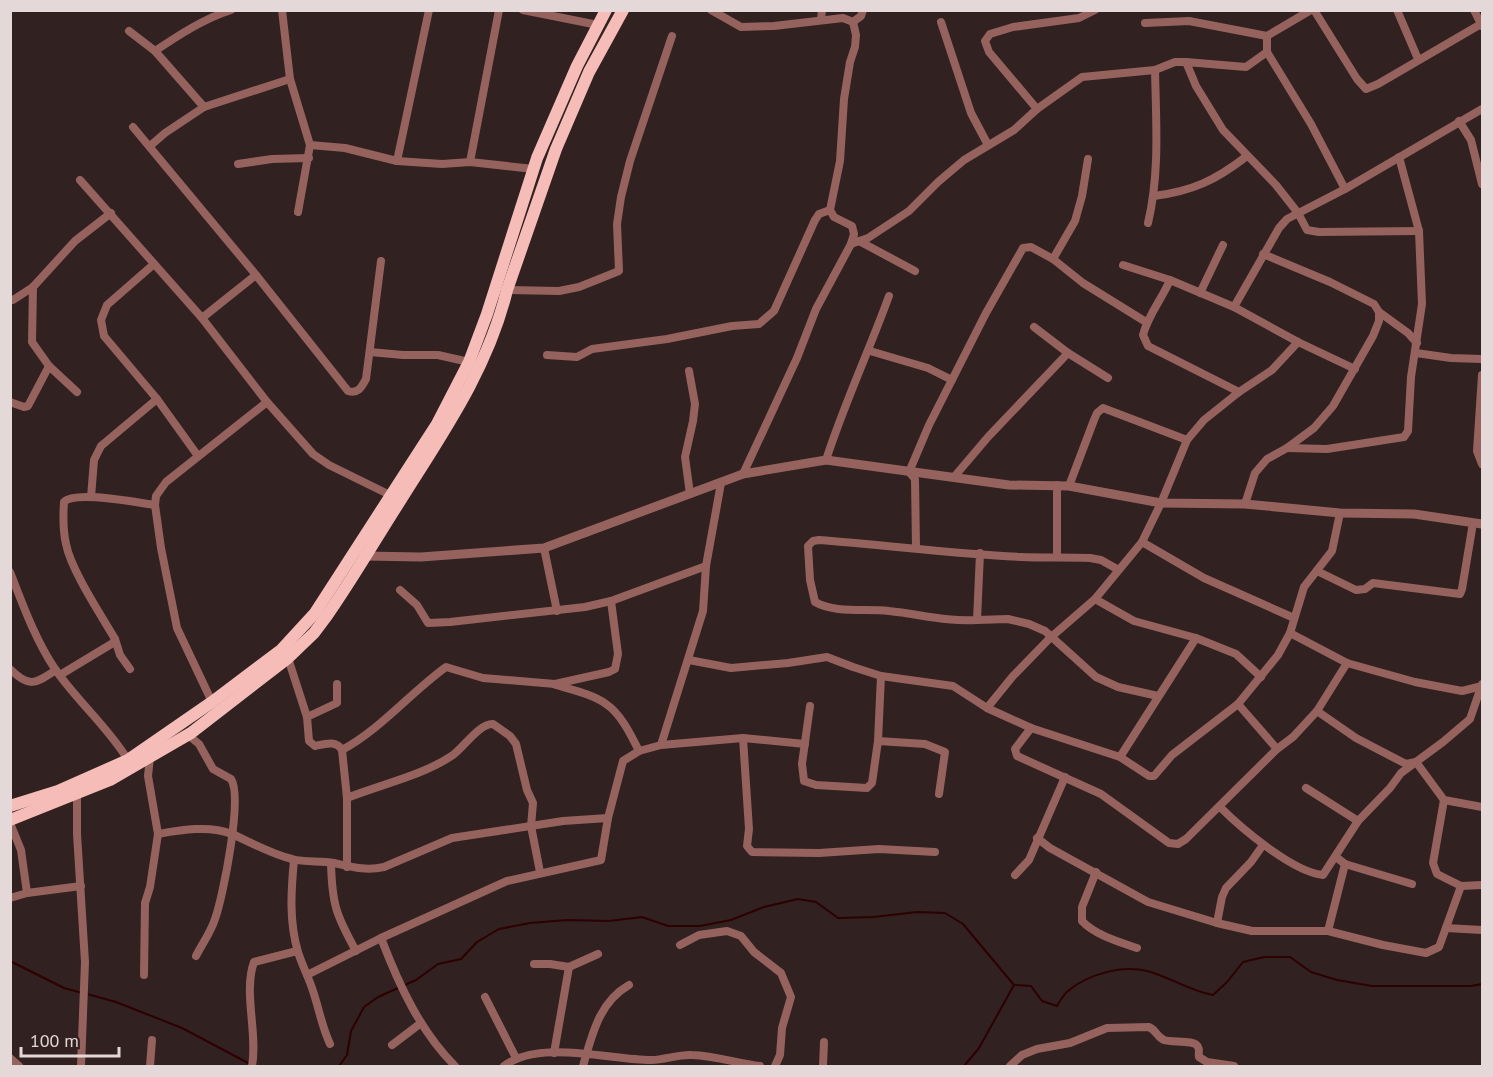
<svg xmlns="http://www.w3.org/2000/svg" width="1493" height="1077" font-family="'PT Sans',sans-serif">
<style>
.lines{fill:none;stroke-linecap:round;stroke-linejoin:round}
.stream{stroke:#2d0002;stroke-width:2}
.minor{stroke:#96625d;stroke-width:8}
.tertiary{stroke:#96625d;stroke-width:9}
.trunk{stroke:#f6bdb8;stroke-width:12}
</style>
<rect width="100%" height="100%" fill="#312120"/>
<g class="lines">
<g class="stream">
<path d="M 10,961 L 64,988 L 82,993"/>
<path d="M 87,994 L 116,1002 L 182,1028 L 250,1064"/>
<path d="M 339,1066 L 347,1055 L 351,1031 L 364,1007 L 378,997 L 416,980 L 438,964 L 461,959 L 477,942 L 499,929 L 530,923 L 567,920 L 609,921 L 642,917 L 668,926 L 700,926 L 731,920 L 764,907 L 798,899 L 816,902 L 838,918 L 874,917 L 917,912 L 945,913 L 963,924 L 1014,985 L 1031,986 L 1042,1001 L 1057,1006 C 1060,1001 1063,995 1068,991 C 1088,974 1122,965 1147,971 C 1170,977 1190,991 1213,995 L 1227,982 L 1243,962 L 1264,957 L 1290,957 L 1311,972 L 1337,980 L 1372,986 L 1471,986 L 1482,984"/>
<path d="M 964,1066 L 979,1048 L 1014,985"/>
</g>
<g class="minor">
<path d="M 282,10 L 290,79 L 310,145 L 298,212"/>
<path d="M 523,10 L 598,25"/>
<path d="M 711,10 L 741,27 L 774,26 L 843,18 L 853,22 L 856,35 L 855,47 L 850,62 L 844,99 L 840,161 L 830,210 L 834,217 L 852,226 L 854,234 L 851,244 L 816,309 L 797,358 L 743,474"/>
<path d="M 1314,10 L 1357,79 L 1366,89 L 1378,84 L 1481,24"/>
<path d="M 1397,10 L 1418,59"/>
<path d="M 1474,10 L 1482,26"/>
<path d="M 821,20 L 822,10"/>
<path d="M 853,22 L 861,16 L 863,10"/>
<path d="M 941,22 L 971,113 L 988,145"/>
<path d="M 1145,23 L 1189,21 L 1267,36 L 1311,10"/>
<path d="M 129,31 L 155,51 L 204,107"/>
<path d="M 1267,36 L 1267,52 L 1311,124 L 1345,189"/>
<path d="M 155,51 C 179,35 203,19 231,10"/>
<path d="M 1267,52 L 1246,67 L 1186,62 L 1196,86 L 1223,130 L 1276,185 L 1298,213 L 1307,230 L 1319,232 L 1419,231"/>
<path d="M 1037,109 L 989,52 L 985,41 L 990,34 L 1013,27 L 1079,18 L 1095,10"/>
<path d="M 1459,121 L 1471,140 L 1482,184"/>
<path d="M 133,127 L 256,275 L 348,391 C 358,394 361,388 366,379 L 381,261"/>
<path d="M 310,145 L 345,148 L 397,161 L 429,10"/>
<path d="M 150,146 L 165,133 L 204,107 L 290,79"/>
<path d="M 397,161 L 442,164 L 470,162 L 534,169"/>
<path d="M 470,162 L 499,10"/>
<path d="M 238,164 L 272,159 L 309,158"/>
<path d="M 80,180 L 202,318 L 267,402 L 313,454 L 329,465 L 390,495"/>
<path d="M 1154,196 C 1193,191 1216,180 1247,156"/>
<path d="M 1148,223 C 1160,173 1156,121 1155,70"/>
<path d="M 859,241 L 915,271"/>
<path d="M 851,244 L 868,238 L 909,211 L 938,182 L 964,160 L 1014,130 L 1037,109 L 1082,77 L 1155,70 L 1175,62 L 1186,62"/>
<path d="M 1053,259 L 1075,221 L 1082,196 L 1088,159"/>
<path d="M 154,264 L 107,305 L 101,320 L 104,336 L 157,399 L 198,456"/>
<path d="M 1123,265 L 1170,280"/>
<path d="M 33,287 L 32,342 L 49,366 L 77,392"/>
<path d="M 507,290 L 559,291 L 579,287 L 619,271 L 617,224 L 621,197 L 630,161 L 672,36"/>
<path d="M 1200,293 L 1223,245"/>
<path d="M 10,299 L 13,300 L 33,287 L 75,241 L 111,213"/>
<path d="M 1234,307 L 1279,228 L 1287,219 L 1345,189 L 1482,109"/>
<path d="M 1379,312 L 1408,333 L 1417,343"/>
<path d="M 202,318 L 256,275"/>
<path d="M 1034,327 L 1068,353 L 1108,378"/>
<path d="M 870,351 L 928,368 L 952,380"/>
<path d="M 370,352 L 403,355 L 438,355 L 469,362"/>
<path d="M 1416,353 L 1451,358 L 1482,359"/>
<path d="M 547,355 L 577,357 L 592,349 L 667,339 L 732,326 L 759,324 L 774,311 L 815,220 L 819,214 L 830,210"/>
<path d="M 689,371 L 695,404 L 693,421 L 685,457 L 690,494"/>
<path d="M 1482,375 L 1477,451 L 1482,464"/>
<path d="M 1239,392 L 1148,346 L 1143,335 C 1148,315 1162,299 1170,280 L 1234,307 L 1298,342 L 1355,369"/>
<path d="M 10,402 L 24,407 L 28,406 L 49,366"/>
<path d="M 1287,448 L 1327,449 L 1404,437 L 1408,431 L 1411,377 L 1422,304 L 1419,231 L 1399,157"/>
<path d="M 826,460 C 844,404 869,351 889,296"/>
<path d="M 954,477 L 988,437 L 1068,353"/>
<path d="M 1069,486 L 1094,420 L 1097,413 L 1103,408 L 1187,440"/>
<path d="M 91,497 L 94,460 L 101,446 L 157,399"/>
<path d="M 1245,504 L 1255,473 L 1267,459 L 1287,448 L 1314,428 L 1333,406 L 1373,336 L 1379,321 L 1379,312 L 1374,304 L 1330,282 L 1263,254"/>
<path d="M 1142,542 L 1204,578 L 1294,618"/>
<path d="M 544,548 L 557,611"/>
<path d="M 916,548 L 915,479 L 909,472 L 929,425 L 986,313 L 1023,248 L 1031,247 L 1053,259 L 1083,283 L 1146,322"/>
<path d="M 980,553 L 977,620 C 947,622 919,614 889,611 C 866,608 836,614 815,602 L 810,580 L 808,546 L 813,541 L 819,540 C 886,545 954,554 1021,557 C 1044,558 1067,557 1090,558 L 1101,560 L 1117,569"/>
<path d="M 1057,557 L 1057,485"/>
<path d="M 1317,571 L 1356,590 L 1365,589 L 1373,583 L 1460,594 L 1462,589 L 1473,523"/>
<path d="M 10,572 C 23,605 35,639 55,669 C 77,701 108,727 128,760"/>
<path d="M 400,590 L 417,605 L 428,623 L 450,622 L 585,607 L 611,601 L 706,566"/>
<path d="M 1095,599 L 1134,621 L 1196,638 L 1236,654 L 1261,677"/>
<path d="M 977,620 L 1008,619 L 1029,624 L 1045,631 L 1096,677 L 1118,687 L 1158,696"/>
<path d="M 1290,633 L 1347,663 L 1415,682 L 1462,691 L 1482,686"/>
<path d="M 115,639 L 120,655 L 130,669"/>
<path d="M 288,658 L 307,717 L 309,741 L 315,746 C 325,744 336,740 342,750 L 347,798 L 347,867"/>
<path d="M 689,660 L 731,668 L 788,663 L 827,657 L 853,667 L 881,676 L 953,686 L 987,708 L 1031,728 L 1120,757 L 1149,776 L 1154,776 L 1172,755 L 1238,704 L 1278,655 L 1290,633 L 1304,587 L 1332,551 L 1340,513"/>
<path d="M 10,669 C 29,688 35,684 56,670"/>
<path d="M 60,675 L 113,643 L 115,639 C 101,615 71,570 66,544 C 63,531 63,516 64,502 C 75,490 138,503 155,505"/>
<path d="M 556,685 C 572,690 592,694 606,704 C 621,714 631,735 639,751 L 661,745 L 743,738 L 805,744"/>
<path d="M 213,704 L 177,628 L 161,548 L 155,505 L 156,496 L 166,482 L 267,402"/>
<path d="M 1238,704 L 1277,749"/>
<path d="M 810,706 L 802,764 L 804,781 L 816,785 L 867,788 L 872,783 L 878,741 L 881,676"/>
<path d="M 987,708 L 1013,676 L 1050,638 L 1095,599 L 1142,542 L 1161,503 L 1187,440 L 1204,420 L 1239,392 L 1272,370 L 1298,342"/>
<path d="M 1317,711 L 1356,738 L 1406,764 L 1416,762 L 1444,800 L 1482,807"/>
<path d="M 307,717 L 337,703 L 337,684"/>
<path d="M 1031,728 L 1015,749 L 1017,756 L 1101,794 L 1169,843 L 1178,844 L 1186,839 L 1277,749 L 1293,737 L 1317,711 L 1347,663"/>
<path d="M 190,734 L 188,735 L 199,744 L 213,769 L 231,779 C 243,797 223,897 215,919 C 211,932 202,944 196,956"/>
<path d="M 743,738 L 749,829 L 747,846 L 752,852 L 819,853 L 879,849 L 935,852"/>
<path d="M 878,741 L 925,744 L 945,752 L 939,794"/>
<path d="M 661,745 L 703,611 L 706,566 L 721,483"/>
<path d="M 342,750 C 381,729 410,693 446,667 L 483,678 L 555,684 L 609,672 L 615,669 L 618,654 L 611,601"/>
<path d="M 1120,757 L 1196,638"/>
<path d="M 1306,788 L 1358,821"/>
<path d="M 77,795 L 77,834 L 85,962 L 81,1066"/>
<path d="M 347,798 C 382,784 422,776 453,755 C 464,747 480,723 493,724 L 510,736 L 516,744 L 527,790 L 533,803 L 531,826 L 540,872"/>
<path d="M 1444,800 L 1433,863 L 1437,874 L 1461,886 L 1482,885"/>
<path d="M 1220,807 C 1242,829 1293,872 1323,875 L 1358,821 L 1390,788 L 1401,773 L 1443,742 L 1470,719 L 1482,684"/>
<path d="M 10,823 L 21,850 L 27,893"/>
<path d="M 158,834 C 181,830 209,825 232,834 C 252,843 271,854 292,859 C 306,863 320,860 334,863 C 352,867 366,871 384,867 L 452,838 L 563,821 L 608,818"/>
<path d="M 1037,838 L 1050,848 L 1148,902 L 1217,923 L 1252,931 L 1328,931"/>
<path d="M 1336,857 L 1345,864 L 1412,884"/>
<path d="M 294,860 C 291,891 289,922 298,952 C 302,965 309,978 313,991 C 319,1009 322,1027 330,1044"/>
<path d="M 331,863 C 332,904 336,915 356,951"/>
<path d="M 1345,864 L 1328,931 L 1383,945 L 1426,953 L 1439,947 L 1461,886"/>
<path d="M 1096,872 L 1082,907 L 1082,921 C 1095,935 1119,942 1137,948"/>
<path d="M 1015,875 L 1029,860 L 1065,777"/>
<path d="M 10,898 L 27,893 L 81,886"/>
<path d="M 1217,923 L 1222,897 L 1226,888 L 1251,862 L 1263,845"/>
<path d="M 1446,928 L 1482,930"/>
<path d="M 381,938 C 399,985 420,1031 455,1066"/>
<path d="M 680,945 L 699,935 L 727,931 L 741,936 L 754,952 L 781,973 L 791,997 L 782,1028 L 780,1055 L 775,1066"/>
<path d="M 534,964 L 550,964 L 569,967 L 598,954"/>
<path d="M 144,975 L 145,903 L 150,887 L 158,834 L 148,776 L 150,757"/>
<path d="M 307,975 L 381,938 L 507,881 L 601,860 L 608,818 L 623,761 L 639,751"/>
<path d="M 485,997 L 516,1058"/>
<path d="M 392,1045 L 421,1023"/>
<path d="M 554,1053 L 569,967"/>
<path d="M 10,1058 L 19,1066"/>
<path d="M 150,1066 L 152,1040"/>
<path d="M 252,1066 C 258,1033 243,992 254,962 L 297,951"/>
<path d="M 504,1066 C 539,1039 610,1060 651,1060 C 665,1060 679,1054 692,1055 C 715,1056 737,1063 760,1066"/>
<path d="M 583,1066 C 592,1035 599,1002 629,985"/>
<path d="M 823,1066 L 824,1042"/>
<path d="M 1010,1066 L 1022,1055 L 1037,1049 L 1070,1043 L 1107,1028 L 1149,1027 C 1156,1030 1157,1037 1164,1040 C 1172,1043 1195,1039 1198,1047 C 1200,1050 1198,1054 1199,1057 L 1207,1062 L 1234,1066"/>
</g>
<path class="tertiary" d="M 365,556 L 421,557 L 544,548 L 743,474 L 826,460 L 1009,485 L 1069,486 L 1161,503 L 1245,504 L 1340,513 L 1414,514 L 1482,524"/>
<g class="trunk">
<path d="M 10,806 L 58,791 L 128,760 L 212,702 L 281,650 L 315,613 L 437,424 L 469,362 L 487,314 L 537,158 L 577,66 L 606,10"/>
<path d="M 10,820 L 110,780 L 191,733 L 288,658 L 314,633 L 326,617 C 352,580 375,540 400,501 C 442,434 488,369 507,290 L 556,149 L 589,72 L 623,10"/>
</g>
</g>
<rect width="1493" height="1077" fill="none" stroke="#e4d9d8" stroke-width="24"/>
<path d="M21 1047v9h98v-9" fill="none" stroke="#e4d9d8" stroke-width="3"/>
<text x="30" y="1047" font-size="18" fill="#e4d9d8" stroke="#312120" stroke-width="4.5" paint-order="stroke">100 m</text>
</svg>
